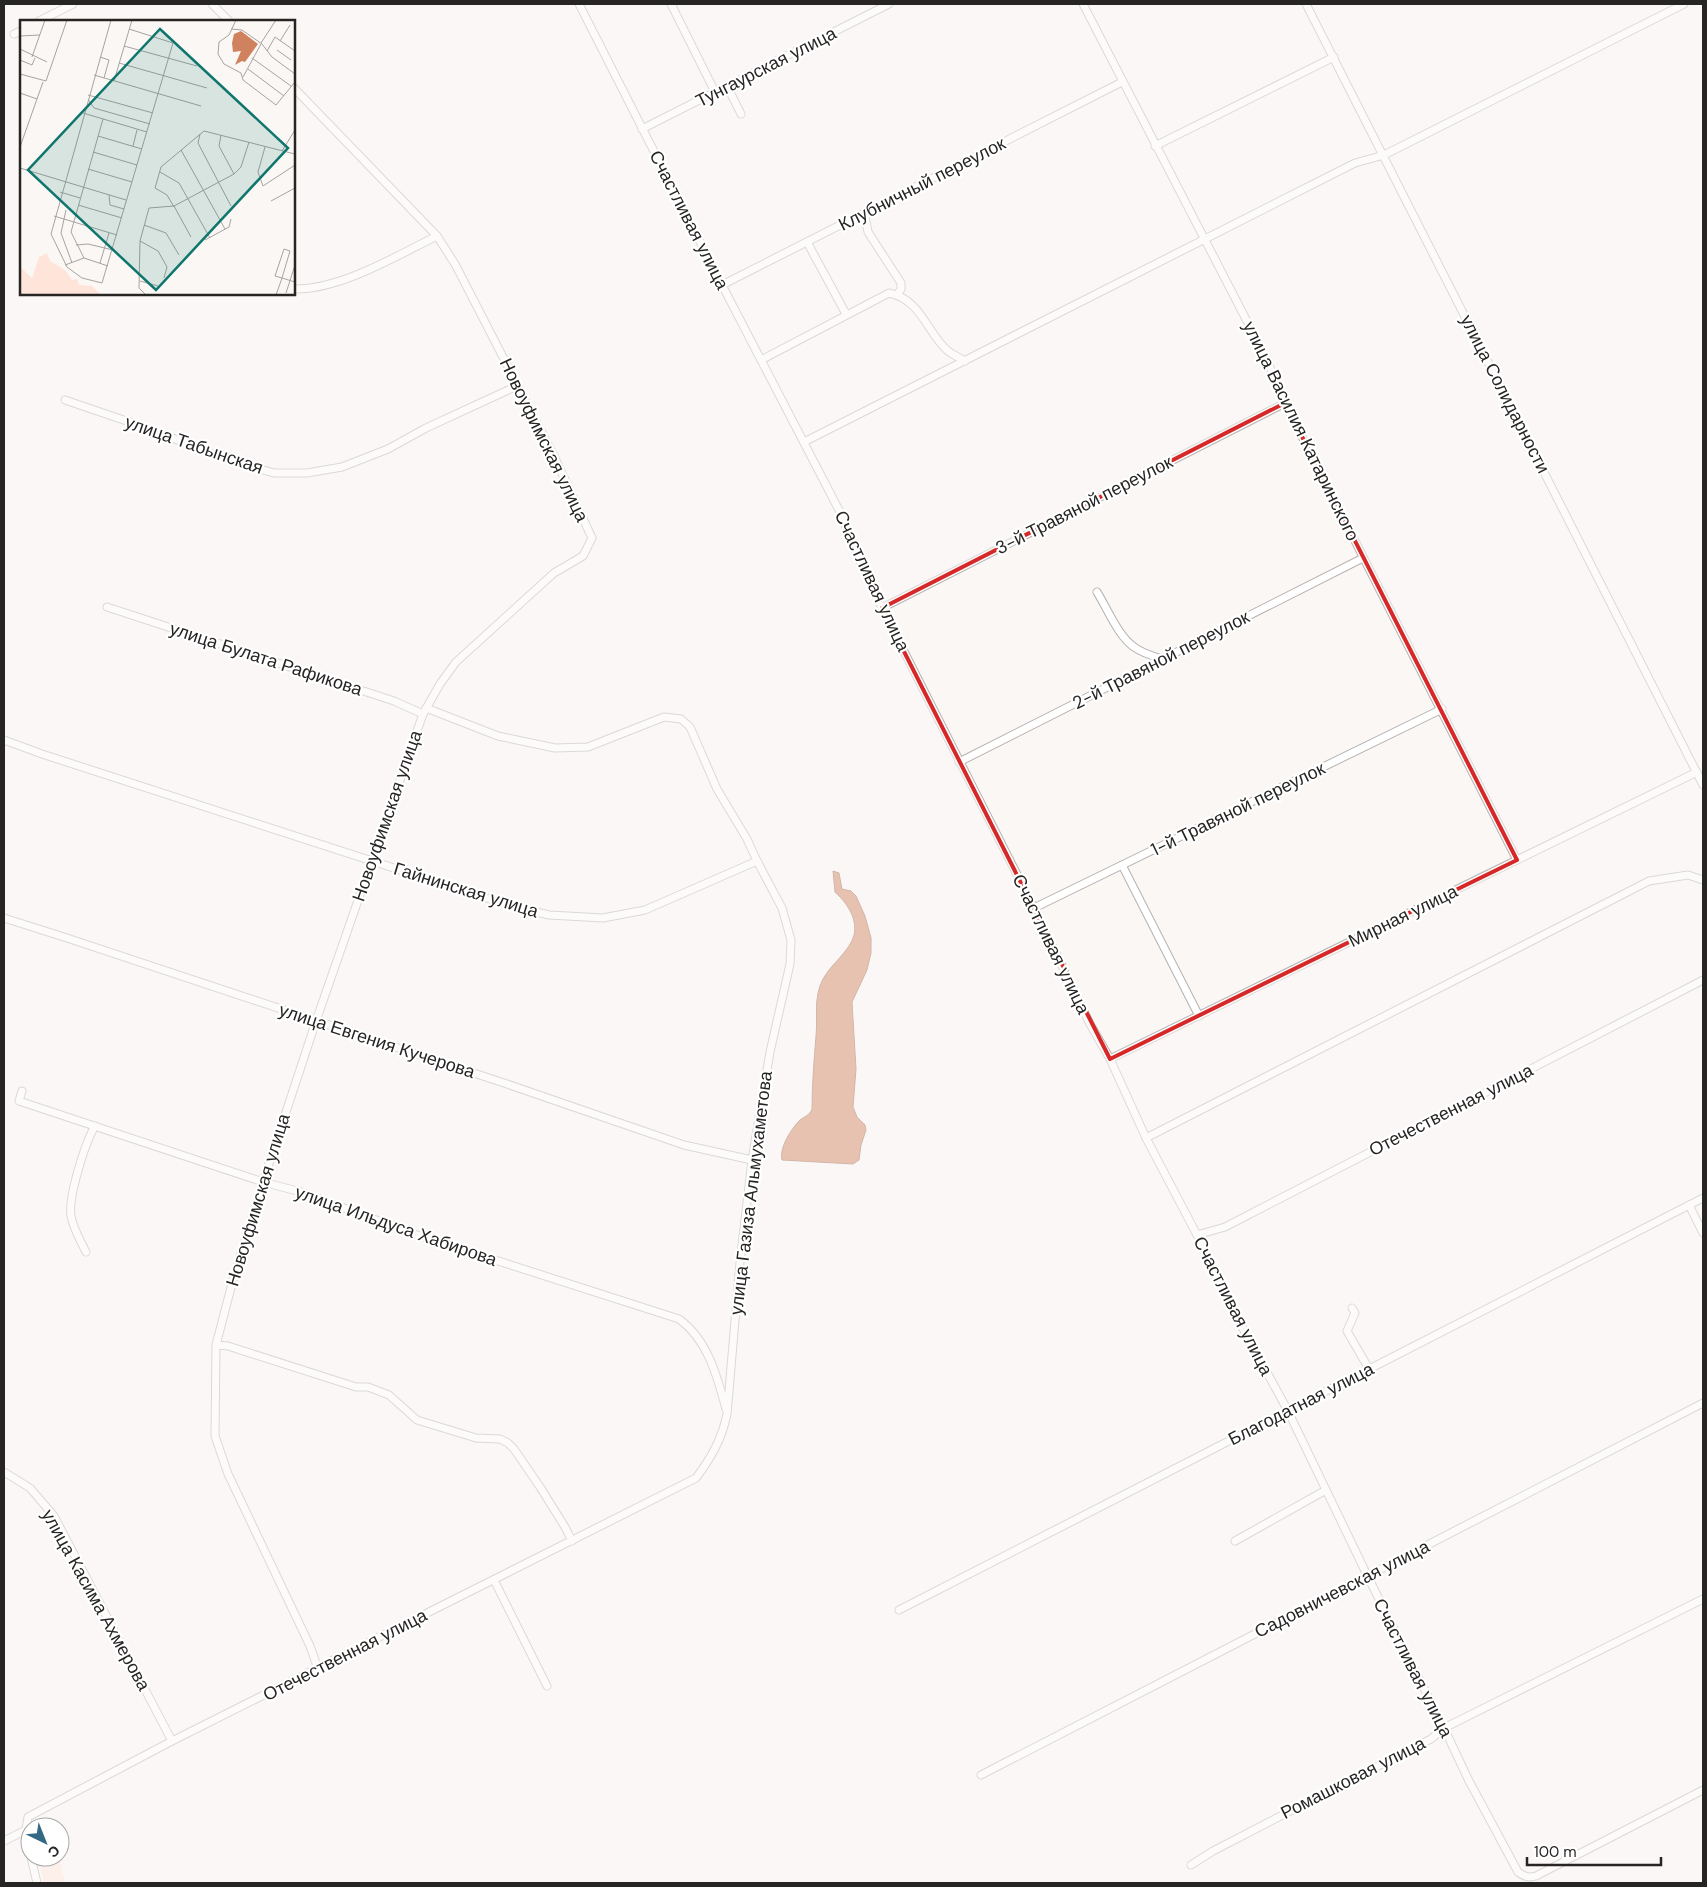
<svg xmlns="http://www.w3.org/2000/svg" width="1707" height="1887" font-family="'DM Sans',sans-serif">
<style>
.green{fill:#fee4d9}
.water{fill:#d0825e;stroke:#9d664d}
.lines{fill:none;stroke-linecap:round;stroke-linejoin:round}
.street-casing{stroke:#b6b2b1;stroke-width:9}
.street{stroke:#fff;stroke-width:7}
.marked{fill:none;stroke:#d62828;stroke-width:4;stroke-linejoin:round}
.labels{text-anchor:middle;stroke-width:4.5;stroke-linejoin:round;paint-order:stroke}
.street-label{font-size:18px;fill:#262524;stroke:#fff}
.inset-road{fill:none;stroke:#a6a3a1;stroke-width:1}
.view{fill:#0f766e;fill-opacity:0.15;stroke:#0f766e;stroke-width:2.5}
.inset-edge{fill:none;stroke:#262524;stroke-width:2.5}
</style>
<rect width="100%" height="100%" fill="#fbf7f5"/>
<path class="green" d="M 39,1857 L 59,1857 L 65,1883 L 44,1883 Z"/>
<path class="water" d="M 833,871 L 839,873 L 842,889 L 851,891 L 856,896 L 865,916 L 871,938 L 871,953 L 867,970 L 852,1002 L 856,1069 L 853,1107 L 857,1117 L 865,1125 L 866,1130 L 861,1145 L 859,1160 L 853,1164 L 782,1160 C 779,1148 791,1129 800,1120 C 805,1116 809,1116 812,1109 C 812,1085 814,1061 816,1036 C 818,1017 813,998 823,979 C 831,964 850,951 854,935 C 858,918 846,902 835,892 Z"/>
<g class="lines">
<defs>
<g id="street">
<path d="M 212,4 L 229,21"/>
<path d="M 579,4 L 722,285 L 840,512 L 857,555 L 882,608 L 1034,908 L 1090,1024 L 1110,1059 L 1146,1138 L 1197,1235 L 1240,1323 L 1288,1411 L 1367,1575 L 1444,1728 L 1468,1779 L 1518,1872 C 1525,1877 1529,1878 1536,1876 L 1703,1790"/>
<path d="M 671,4 L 715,92"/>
<path d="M 1083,4 L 1266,358 L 1285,403 L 1517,860"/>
<path d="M 1306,4 L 1703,785"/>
<path d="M 39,21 L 73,4"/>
<path d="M 14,34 L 21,31"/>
<path d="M 727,86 L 741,114"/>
<path d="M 294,88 L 437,236 L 455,264 L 554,456 L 592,538 L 583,556 L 554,573 L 456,662 L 440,684 L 423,714 L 316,1021 L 263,1182 L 234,1276 L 216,1345 L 215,1436 L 228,1474 L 310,1646 L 318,1669"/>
<path d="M 642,129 L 889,4"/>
<path d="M 1155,146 L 1334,57"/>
<path d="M 867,212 L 865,216 L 868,232 L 901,283 L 901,289 L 897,295"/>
<path d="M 807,242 L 846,314"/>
<path d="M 722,285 L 1122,82"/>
<path d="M 294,289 C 340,290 396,256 437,236"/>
<path d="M 761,360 L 889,293 C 922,300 926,332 948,351 C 953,355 960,358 965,361"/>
<path d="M 65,400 L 147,428 L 225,459 L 274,473 L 307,473 L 342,467 L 388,449 L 426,428 L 517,386"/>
<path d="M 804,442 L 1355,163 L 1384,155 L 1684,4"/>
<path d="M 1097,592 C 1107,608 1118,636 1134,647 C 1142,653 1152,656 1162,659"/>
<path d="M 107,607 L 394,701 L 423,714"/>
<path d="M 882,608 L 1285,403"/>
<path d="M 4,740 L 42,754 L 511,906 L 549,915 L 603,918 L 645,910 L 757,861"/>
<path d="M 959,762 L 1363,558"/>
<path d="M 1122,865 L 1199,1016"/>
<path d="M 1034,908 L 1442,709"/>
<path d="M 4,918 L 67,938 L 504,1083 L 684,1145 L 752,1160"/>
<path d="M 1110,1059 L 1697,772"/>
<path d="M 22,1091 L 19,1101 L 263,1182 L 301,1192 L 411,1233 L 679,1319 C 708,1340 717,1376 726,1409"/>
<path d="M 1146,1138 L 1649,881 L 1688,875 L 1703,880"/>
<path d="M 1689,1205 L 1703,1233"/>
<path d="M 1197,1235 L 1225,1227 L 1703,980"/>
<path d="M 86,1252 C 80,1240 73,1228 71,1216 C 68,1197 85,1143 95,1126"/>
<path d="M 1352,1308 L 1355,1313 L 1347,1331 L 1369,1369"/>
<path d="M 216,1345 L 228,1346 L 356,1387 L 368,1387 L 389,1395 L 417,1420 L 476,1438 L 500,1439 L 508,1443 L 514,1449 L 540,1487 L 565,1527 L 572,1541"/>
<path d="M 4,1472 L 30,1488 L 54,1516 L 172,1741"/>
<path d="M 1235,1541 L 1326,1490"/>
<path d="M 494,1580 L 547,1686"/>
<path d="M 899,1610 L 1703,1198"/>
<path d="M 981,1775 L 1703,1403"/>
<path d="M 4,1841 L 26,1830"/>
<path d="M 30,1851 L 26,1830 L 28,1817 L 172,1741 L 696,1478 C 711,1458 722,1439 727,1414 L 740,1262 L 752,1160 L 770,1052 L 790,964 L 791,940 L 782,908 L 757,861 L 747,839 L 717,789 L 690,727 L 681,719 L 664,717 L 588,747 L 555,748 L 498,736 L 426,708"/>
<path d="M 31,1857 L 37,1883"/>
<path d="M 1191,1865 L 1213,1851 L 1298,1807 L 1431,1739 L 1444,1728 L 1703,1599"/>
</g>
</defs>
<use href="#street" class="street-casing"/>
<use href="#street" class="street"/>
</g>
<path d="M0 0H1707V1887H0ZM 1285,403 L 1517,860 L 1110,1059 L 882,608 Z" fill="#fbf7f5" fill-opacity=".55" fill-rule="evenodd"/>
<path class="marked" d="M 1285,403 L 1517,860 L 1110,1059 L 882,608 Z"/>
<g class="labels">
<g class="street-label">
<text transform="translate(766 67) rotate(-27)" y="6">Тунгаурская улица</text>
<text transform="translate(922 184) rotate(-27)" y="6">Клубничный переулок</text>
<text transform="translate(689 220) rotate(63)" y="6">Счастливая улица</text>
<text transform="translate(1505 394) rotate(63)" y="6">улица Солидарности</text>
<text transform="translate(1301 431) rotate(64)" y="6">улица Василия Катаринского</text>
<text transform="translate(544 440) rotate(64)" y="6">Новоуфимская улица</text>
<text transform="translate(194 445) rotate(19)" y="6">улица Табынская</text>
<text transform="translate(1084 505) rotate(-27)" y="6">3-й Травяной переулок</text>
<text transform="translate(872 581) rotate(65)" y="6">Счастливая улица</text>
<text transform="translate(266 659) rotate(18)" y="6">улица Булата Рафикова</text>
<text transform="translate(1161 660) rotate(-27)" y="6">2-й Травяной переулок</text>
<text transform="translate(1238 809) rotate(-26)" y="6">1-й Травяной переулок</text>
<text transform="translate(387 816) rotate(-71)" y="6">Новоуфимская улица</text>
<text transform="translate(466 890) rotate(17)" y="6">Гайнинская улица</text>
<text transform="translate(1403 916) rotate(-26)" y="6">Мирная улица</text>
<text transform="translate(1051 944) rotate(64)" y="6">Счастливая улица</text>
<text transform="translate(377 1041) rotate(18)" y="6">улица Евгения Кучерова</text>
<text transform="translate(1451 1110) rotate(-27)" y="6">Отечественная улица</text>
<text transform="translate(751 1193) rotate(-83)" y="6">улица Газиза Альмухаметова</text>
<text transform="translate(258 1200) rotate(-73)" y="6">Новоуфимская улица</text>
<text transform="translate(396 1226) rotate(19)" y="6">улица Ильдуса Хабирова</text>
<text transform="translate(1233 1306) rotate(63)" y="6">Счастливая улица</text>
<text transform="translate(1301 1404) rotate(-27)" y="6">Благодатная улица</text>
<text transform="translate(1342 1589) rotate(-27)" y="6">Садовничевская улица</text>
<text transform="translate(96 1600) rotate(61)" y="6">улица Касима Ахмерова</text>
<text transform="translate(345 1655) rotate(-27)" y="6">Отечественная улица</text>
<text transform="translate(1413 1668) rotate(63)" y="6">Счастливая улица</text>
<text transform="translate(1353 1778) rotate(-27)" y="6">Ромашковая улица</text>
</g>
</g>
<g transform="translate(20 20)">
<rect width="275" height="275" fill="#fbf7f5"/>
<path d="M 27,233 L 30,241 L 45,250 L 52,260 L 57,259 L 59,265 L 72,266 L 81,275 L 0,275 L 0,247 L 12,258 L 19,237 Z" fill="#fee4d9"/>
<path d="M 221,11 L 238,24 L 225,42 L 222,41 L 215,45 L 221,31 L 213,32 L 212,23 L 214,14 Z" fill="#d0825e"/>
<path class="inset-road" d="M 91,0 L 31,214 L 47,247 L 62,258 L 82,263 L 153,23 L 109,9M 216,0 L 209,15 L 199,22 L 198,34 L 204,44 L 221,53 L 223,60 L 256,85 L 275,62M 211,9 L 222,10 L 242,24 L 252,37 L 275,54M 0,16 L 20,15M 260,21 L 270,5M 241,23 L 256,0M 104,26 L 177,46M 0,29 L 27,42M 257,30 L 271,40M 247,31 L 255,17 L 275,31M 12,37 L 25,0M 80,37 L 89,40 L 84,58M 232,38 L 271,66M 0,40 L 12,45 L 15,38M 99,43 L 187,68M 228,49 L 264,76M 0,54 L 26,61 L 47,0M 74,55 L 181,86M 223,57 L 241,24M 94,61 L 112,0M 0,73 L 17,79M 68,75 L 133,93M 68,79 L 74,88 L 130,104M 63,93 L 127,112M 83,99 L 51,212 L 64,238 L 88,246M 180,114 L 178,123 L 211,186M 201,115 L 199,126 L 214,154M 78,116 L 122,129M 113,126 L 117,110M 0,127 L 23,62M 245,127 L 238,152 L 243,166 L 275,145M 161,130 L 205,209M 262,131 L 275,110M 73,132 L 117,145M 0,148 L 106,180M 68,149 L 112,162M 140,152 L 159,163 L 190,218M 40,172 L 60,178M 89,175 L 90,185 L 104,189M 251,181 L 275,168M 58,185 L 102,198M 154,186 L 171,217M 154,187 L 147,175 L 135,168 L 141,147 L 184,111 L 275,134M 46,190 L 41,213 L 52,243M 34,196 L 97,215M 124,205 L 146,213 L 159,235M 185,220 L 209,207 L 211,199M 120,221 L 138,231 L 147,247 L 144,258M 56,225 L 68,224 L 93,230M 80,243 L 89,213M 45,245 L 64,238M 120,261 L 138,266M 266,273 L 275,245M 126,275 L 119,268 L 120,221 L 129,188 L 154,186 L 214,154 L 221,147 L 229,122M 256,275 L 262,258 L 270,231 L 264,229 L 255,256 L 262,258 L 275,262"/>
<path class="view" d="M 140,9 L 268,128 L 136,270 L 8,150 Z"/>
<rect width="275" height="275" class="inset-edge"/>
</g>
<rect width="1707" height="1887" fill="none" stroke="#262524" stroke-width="10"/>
<g transform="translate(45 1842) rotate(137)"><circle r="24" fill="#ffffff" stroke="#a8a8a7"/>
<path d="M0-4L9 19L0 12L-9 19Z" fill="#346985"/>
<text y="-8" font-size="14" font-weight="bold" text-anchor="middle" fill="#262524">С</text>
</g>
<path d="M1527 1857v8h134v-8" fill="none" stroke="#262524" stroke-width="2.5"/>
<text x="1534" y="1857" font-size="15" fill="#262524" stroke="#ffffff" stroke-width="4" paint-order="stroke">100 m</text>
</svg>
